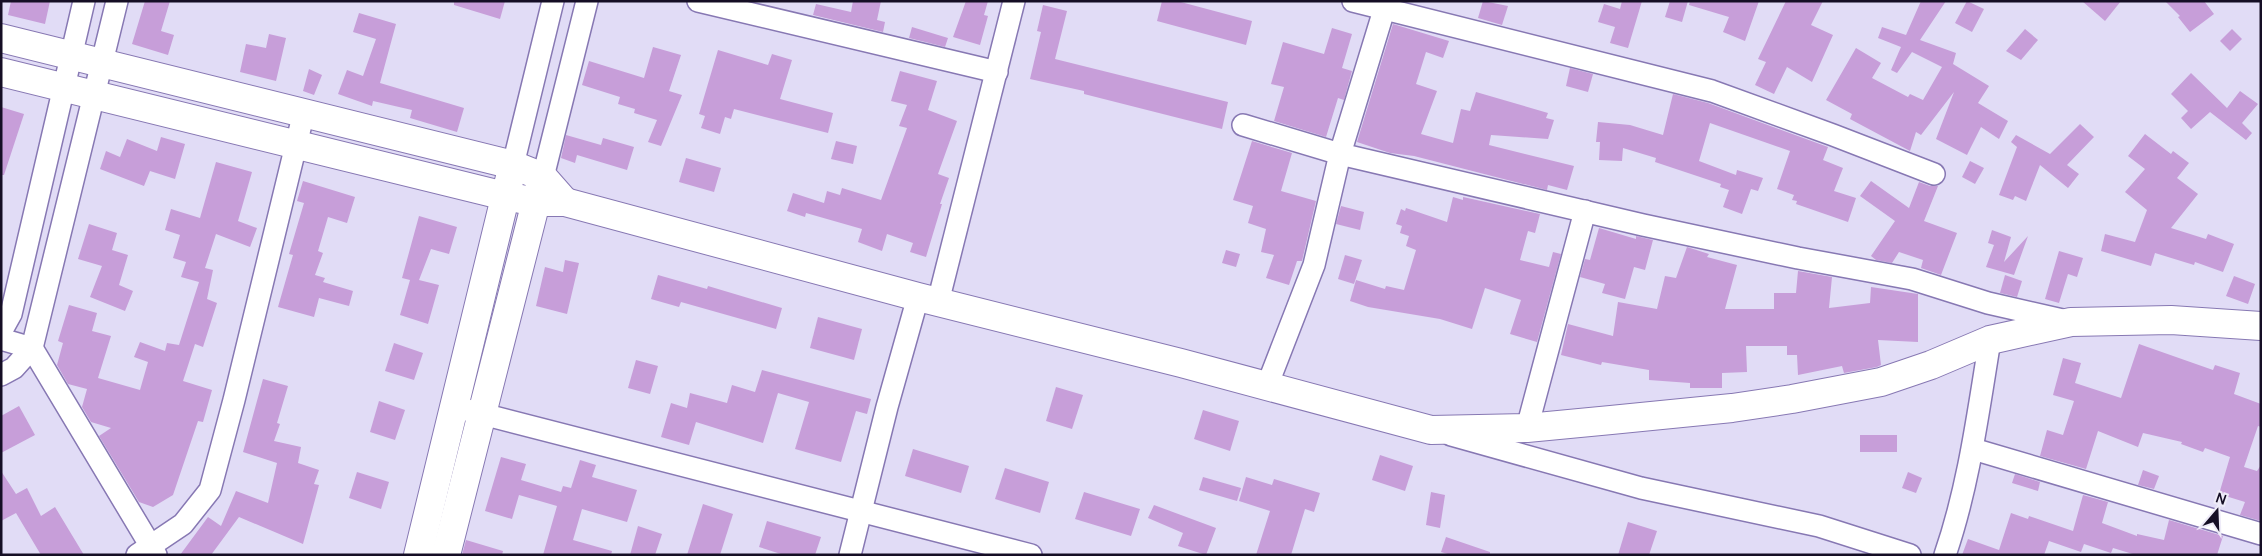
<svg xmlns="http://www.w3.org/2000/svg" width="2262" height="556" font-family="Manrope,sans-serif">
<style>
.building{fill:#c79ed9}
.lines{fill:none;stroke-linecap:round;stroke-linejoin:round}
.minor-casing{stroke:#8778b3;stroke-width:24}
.tertiary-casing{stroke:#8778b3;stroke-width:30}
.minor{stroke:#fff;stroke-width:21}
.tertiary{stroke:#fff;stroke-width:28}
</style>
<rect width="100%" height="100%" fill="#e1dcf6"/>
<g class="building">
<path d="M 11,1 L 50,1 L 45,24 L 8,15 Z"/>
<path d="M 145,1 L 170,1 L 161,31 L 174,35 L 168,55 L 132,44 Z"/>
<path d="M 454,1 L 505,1 L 500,19 L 454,5 Z"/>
<path d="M 853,1 L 881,1 L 877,20 L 885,22 L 883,32 L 813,15 L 816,4 L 851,12 Z"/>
<path d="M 966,1 L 988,1 L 984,15 L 988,16 L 980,45 L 953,37 Z"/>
<path d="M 1162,1 L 1177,1 L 1252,21 L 1246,45 L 1157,21 Z"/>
<path d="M 1483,1 L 1508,6 L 1502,25 L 1478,18 Z"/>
<path d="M 1622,1 L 1642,1 L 1628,48 L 1610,43 L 1615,27 L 1598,22 L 1604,4 L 1620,9 Z"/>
<path d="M 1670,1 L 1688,1 L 1682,22 L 1665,17 Z"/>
<path d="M 1690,1 L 1759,1 L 1745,41 L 1723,32 L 1729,17 L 1689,5 Z"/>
<path d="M 1786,1 L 1823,1 L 1811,25 L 1833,35 L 1812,82 L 1787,67 L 1774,94 L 1755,85 L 1766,62 L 1758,59 Z"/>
<path d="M 1921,1 L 1946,1 L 1920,40 L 1956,53 L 1953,64 L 1989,86 L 1978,103 L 2008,121 L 1999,139 L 1981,127 L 1967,155 L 1936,139 L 1954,92 L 1921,135 L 1916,132 L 1910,151 L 1850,119 L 1852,114 L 1826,100 L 1856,48 L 1881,63 L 1872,78 L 1908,97 L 1910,94 L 1923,100 L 1942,67 L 1912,52 L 1897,73 L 1891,70 L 1901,47 L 1878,38 L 1882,27 L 1906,35 Z"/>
<path d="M 1967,1 L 1984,9 L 1972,32 L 1955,23 Z"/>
<path d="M 2082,1 L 2121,1 L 2105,21 Z"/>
<path d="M 2165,1 L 2204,1 L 2214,14 L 2190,32 L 2178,17 L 2180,16 Z"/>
<path d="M 1043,5 L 1067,11 L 1055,59 L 1228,102 L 1222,129 L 1084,94 L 1084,91 L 1030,79 L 1041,32 L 1037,31 Z"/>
<path d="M 359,13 L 396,24 L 380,83 L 464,108 L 457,132 L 410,118 L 412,110 L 373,101 L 372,106 L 338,94 L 347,70 L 363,76 L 376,39 L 353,32 Z"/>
<path d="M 1393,24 L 1449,41 L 1443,58 L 1426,52 L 1416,84 L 1437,91 L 1421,134 L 1453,143 L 1461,109 L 1470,111 L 1476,92 L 1548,113 L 1546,118 L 1554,120 L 1548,139 L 1491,135 L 1489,145 L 1574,166 L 1567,190 L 1548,185 L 1547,190 L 1414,156 L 1390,153 L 1357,142 Z"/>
<path d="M 912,27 L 948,38 L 945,47 L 909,38 Z"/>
<path d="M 1332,28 L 1352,34 L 1342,68 L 1352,71 L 1344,100 L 1338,98 L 1326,137 L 1274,121 L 1284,87 L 1271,84 L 1283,42 L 1324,54 Z"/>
<path d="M 2025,29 L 2038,40 L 2021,60 L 2006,51 Z"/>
<path d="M 2232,29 L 2242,39 L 2230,51 L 2220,41 Z"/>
<path d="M 269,34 L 286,38 L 276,81 L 240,72 L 246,44 L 266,48 Z"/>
<path d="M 653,47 L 681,55 L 669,91 L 682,95 L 661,146 L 648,142 L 657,120 L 634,113 L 635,109 L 618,104 L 620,97 L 582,85 L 589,61 L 644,78 Z"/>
<path d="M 718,50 L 768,65 L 772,54 L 792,60 L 780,99 L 833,113 L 828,133 L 734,109 L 731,119 L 725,117 L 720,134 L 701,128 L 705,116 L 699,114 Z"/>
<path d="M 1570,68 L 1593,74 L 1588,92 L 1566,86 Z"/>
<path d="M 309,69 L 322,75 L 314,95 L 303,91 Z"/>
<path d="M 900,71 L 937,81 L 928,110 L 957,121 L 938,174 L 949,178 L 940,204 L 942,204 L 926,257 L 910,252 L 913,243 L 887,234 L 882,251 L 858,242 L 862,229 L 806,213 L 805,217 L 787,211 L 793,193 L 824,203 L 827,191 L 840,195 L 842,188 L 881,200 L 907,128 L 899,126 L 907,105 L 891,101 Z"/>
<path d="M 2191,73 L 2227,108 L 2240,91 L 2258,104 L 2242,123 L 2252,133 L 2246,140 L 2210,112 L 2191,129 L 2181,118 L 2188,111 L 2171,94 Z"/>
<path d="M 1673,94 L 1708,103 L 1828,147 L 1823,160 L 1843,168 L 1834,191 L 1856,198 L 1848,222 L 1796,204 L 1797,201 L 1792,200 L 1794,195 L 1777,189 L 1790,151 L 1710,123 L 1699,161 L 1736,175 L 1737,170 L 1763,178 L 1758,191 L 1751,189 L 1742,214 L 1723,207 L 1729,190 L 1720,187 L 1721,184 L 1655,162 L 1656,158 L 1623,148 L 1622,161 L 1599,160 L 1600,142 L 1596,142 L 1598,122 L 1630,125 L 1663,135 Z"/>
<path d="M 1,107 L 24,114 L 4,175 L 1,175 Z"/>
<path d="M 2080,124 L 2094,137 L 2067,165 L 2079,174 L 2068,188 L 2040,165 L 2026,201 L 2015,196 L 2013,200 L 1999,195 L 2017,147 L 2011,142 L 2016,135 L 2050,154 Z"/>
<path d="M 2145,134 L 2171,154 L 2173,151 L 2189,163 L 2177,178 L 2198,194 L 2171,228 L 2206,239 L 2208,234 L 2234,244 L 2223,272 L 2195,262 L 2194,265 L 2155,253 L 2151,266 L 2101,251 L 2105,234 L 2135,242 L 2147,210 L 2125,192 L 2145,169 L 2128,156 Z"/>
<path d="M 566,135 L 601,145 L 603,138 L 634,147 L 627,170 L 577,155 L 575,163 L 561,158 Z"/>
<path d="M 161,137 L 185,144 L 175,179 L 150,171 L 144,186 L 100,169 L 106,151 L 120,157 L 127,139 L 157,151 Z"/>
<path d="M 836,141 L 857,146 L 853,164 L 831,159 Z"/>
<path d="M 1252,141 L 1292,153 L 1281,191 L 1316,201 L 1302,261 L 1297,261 L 1289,285 L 1266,278 L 1274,255 L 1261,252 L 1266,229 L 1248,223 L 1253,206 L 1233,200 Z"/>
<path d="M 686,158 L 721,168 L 714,192 L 679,182 Z"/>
<path d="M 1970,161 L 1984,168 L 1975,184 L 1962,177 Z"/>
<path d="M 216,162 L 252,172 L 238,221 L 257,228 L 250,247 L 216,234 L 205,268 L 213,270 L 207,299 L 217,303 L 203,347 L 195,344 L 183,381 L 212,390 L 203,422 L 198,421 L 173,495 L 153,507 L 139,502 L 99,436 L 111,428 L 91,422 L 82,407 L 87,389 L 68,384 L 57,365 L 63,343 L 58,341 L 69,305 L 97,313 L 92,331 L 111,336 L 98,378 L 140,390 L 148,362 L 134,357 L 140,342 L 165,351 L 167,343 L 179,345 L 199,282 L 181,277 L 186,262 L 173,258 L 180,235 L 165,230 L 171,209 L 200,218 Z"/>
<path d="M 303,181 L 355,197 L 347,223 L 328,217 L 318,251 L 323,253 L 315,275 L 325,278 L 323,282 L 353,291 L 349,306 L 319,298 L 314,317 L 278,307 L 293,255 L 289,254 L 304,203 L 297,201 Z"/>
<path d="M 1871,181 L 1909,208 L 1919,182 L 1930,186 L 1938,186 L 1924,221 L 1957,233 L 1941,275 L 1921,268 L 1923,260 L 1899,252 L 1892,263 L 1876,260 L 1871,256 L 1895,221 L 1860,196 Z"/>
<path d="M 1453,197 L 1463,200 L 1463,197 L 1540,214 L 1535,233 L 1528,231 L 1520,260 L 1549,267 L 1553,252 L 1561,254 L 1537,342 L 1510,334 L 1521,300 L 1485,288 L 1472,329 L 1440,319 L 1368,307 L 1350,301 L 1356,280 L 1385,289 L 1386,286 L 1404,290 L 1416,250 L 1406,246 L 1409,236 L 1400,233 L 1402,226 L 1396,224 L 1401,209 L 1405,211 L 1406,208 L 1447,222 Z"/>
<path d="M 1341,206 L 1364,212 L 1360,230 L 1336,224 Z"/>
<path d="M 419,216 L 457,227 L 449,254 L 431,249 L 419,280 L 439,285 L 428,324 L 400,315 L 410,280 L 402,278 Z"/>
<path d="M 89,224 L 117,233 L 112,250 L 128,255 L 119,285 L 133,291 L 125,311 L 90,297 L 102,266 L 78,259 Z"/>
<path d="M 1599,228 L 1636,239 L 1636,236 L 1653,240 L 1645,270 L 1634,267 L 1625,299 L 1602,293 L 1605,284 L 1580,277 L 1585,259 L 1590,260 Z"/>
<path d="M 1992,230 L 2011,237 L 2004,262 L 2028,236 L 2014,275 L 1986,267 L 1994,245 L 1988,243 Z"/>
<path d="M 1687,247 L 1709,254 L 1707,257 L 1737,265 L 1725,309 L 1774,309 L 1774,293 L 1796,293 L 1798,271 L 1832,277 L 1829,308 L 1870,303 L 1871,287 L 1918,294 L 1918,342 L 1878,340 L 1881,365 L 1877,367 L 1844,373 L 1842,366 L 1798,375 L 1797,355 L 1787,355 L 1787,346 L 1746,346 L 1747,372 L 1722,373 L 1722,388 L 1690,388 L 1690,383 L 1649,380 L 1649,370 L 1602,362 L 1601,365 L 1561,355 L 1568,324 L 1613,336 L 1618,302 L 1657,309 L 1665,276 L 1676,278 Z"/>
<path d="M 1226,250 L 1240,254 L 1236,267 L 1222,263 Z"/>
<path d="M 2059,251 L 2083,258 L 2077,277 L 2068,274 L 2059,303 L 2045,299 Z"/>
<path d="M 1345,255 L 1362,260 L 1354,284 L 1338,279 Z"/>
<path d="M 565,260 L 579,263 L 567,314 L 536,306 L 545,267 L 563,272 Z"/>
<path d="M 658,275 L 707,289 L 708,286 L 782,308 L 776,329 L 681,302 L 679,307 L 651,299 Z"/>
<path d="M 2005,275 L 2022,281 L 2017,297 L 2000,293 Z"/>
<path d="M 2234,276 L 2255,284 L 2248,304 L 2226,296 Z"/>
<path d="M 818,317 L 862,329 L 854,360 L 810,348 Z"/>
<path d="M 394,343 L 423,353 L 414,380 L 385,371 Z"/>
<path d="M 2139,344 L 2213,370 L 2215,365 L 2240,373 L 2234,394 L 2261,404 L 2261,427 L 2258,426 L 2244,467 L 2257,471 L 2261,465 L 2261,521 L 2240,515 L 2245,502 L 2219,494 L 2230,457 L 2205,448 L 2203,452 L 2181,444 L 2182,442 L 2143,433 L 2138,447 L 2098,431 L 2086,469 L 2040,456 L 2047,430 L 2063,435 L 2074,401 L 2053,395 L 2063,358 L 2081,363 L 2075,383 L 2121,398 Z"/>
<path d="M 636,360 L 658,366 L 650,394 L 628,388 Z"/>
<path d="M 762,370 L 871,399 L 867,414 L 856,411 L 841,462 L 795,449 L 809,402 L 778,393 L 763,443 L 696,422 L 689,445 L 661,437 L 671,403 L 687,408 L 690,393 L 727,403 L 732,385 L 755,392 Z"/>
<path d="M 263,379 L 288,386 L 277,423 L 280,424 L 274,441 L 301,447 L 298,463 L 319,470 L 314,484 L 319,485 L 303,544 L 239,517 L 211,555 L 180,555 L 208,517 L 221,526 L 236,491 L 268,503 L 277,463 L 243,452 Z"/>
<path d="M 1056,387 L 1083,395 L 1072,429 L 1046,421 Z"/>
<path d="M 379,401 L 405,410 L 395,440 L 370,432 Z"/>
<path d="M 19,406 L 35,435 L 1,453 L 1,416 Z"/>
<path d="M 1203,410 L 1239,421 L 1230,451 L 1194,439 Z"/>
<rect x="1860" y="435" width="37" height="17"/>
<path d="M 913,449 L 969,466 L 961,493 L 905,476 Z"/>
<path d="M 1380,455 L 1413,466 L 1405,491 L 1372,480 Z"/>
<path d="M 501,457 L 526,464 L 521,480 L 561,492 L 563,486 L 571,488 L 580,460 L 596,465 L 592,477 L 637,490 L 627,522 L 582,509 L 573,540 L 612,551 L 611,555 L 543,555 L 557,506 L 519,495 L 512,519 L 485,511 Z"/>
<path d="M 1005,468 L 1049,482 L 1040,513 L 995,499 Z"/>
<path d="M 2143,470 L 2159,476 L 2154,489 L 2138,485 Z"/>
<path d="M 1,471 L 16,494 L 27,488 L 41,516 L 55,507 L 84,555 L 41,555 L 16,513 L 1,521 Z"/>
<path d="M 357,472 L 389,482 L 381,509 L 349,498 Z"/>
<path d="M 1908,472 L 1922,478 L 1916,493 L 1902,488 Z"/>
<path d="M 2015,474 L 2040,482 L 2038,491 L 2012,483 Z"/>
<path d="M 1203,477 L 1241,488 L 1237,501 L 1199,490 Z"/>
<path d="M 1246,477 L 1272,485 L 1274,479 L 1320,493 L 1314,512 L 1305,509 L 1291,555 L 1256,555 L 1270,511 L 1239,501 Z"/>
<path d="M 1084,492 L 1140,509 L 1131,536 L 1075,519 Z"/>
<path d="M 1431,492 L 1445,495 L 1440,528 L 1426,525 Z"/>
<path d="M 2083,495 L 2108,502 L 2102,523 L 2137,536 L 2137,534 L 2164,540 L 2169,520 L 2223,536 L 2217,555 L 2136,555 L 2113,548 L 2111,553 L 2084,544 L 2081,552 L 2049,541 L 2044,555 L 1962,555 L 1968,539 L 1999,550 L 2011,513 L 2028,519 L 2029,516 L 2073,531 Z"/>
<path d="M 703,504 L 733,514 L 720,555 L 687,555 Z"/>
<path d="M 1154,505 L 1216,528 L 1206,555 L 1178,546 L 1183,533 L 1148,518 Z"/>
<path d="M 767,521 L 821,537 L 815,555 L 784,555 L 759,547 Z"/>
<path d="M 1628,522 L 1657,531 L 1649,555 L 1618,555 Z"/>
<path d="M 638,526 L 662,534 L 655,555 L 630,555 Z"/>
<path d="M 1446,537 L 1490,552 L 1490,555 L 1451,555 L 1441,552 Z"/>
<path d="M 466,540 L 503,551 L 502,555 L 462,555 Z"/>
</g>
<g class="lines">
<defs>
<g id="minor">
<path d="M 698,1 L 997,72"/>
<path d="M 1353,1 L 1712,91 L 1833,135 L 1934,174"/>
<path d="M 1243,125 L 1340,154 L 1643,225 L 1798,258 L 1912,279 L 1988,303 L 2067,321"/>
<path d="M 513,165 L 553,1"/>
<path d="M 543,177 L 587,1"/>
<path d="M 938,302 L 1014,1"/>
<path d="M 1,332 L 11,314 L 84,1"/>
<path d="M 1,339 L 32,348 L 156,555"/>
<path d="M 1,375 L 14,368 L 32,348 L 117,1"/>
<path d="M 1267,386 L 1314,265 L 1340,154 L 1384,10"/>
<path d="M 467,410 L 1031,555"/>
<path d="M 1527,428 L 1585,211"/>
<path d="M 1451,435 L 1641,488 L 1819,526 L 1910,555"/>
<path d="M 1973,449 L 2261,534"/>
<path d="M 137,555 L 183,524 L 210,490 L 234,400 L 304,112"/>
<path d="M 850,555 L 887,407 L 918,297"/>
<path d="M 1945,555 C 1969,485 1978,413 1990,340"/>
</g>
<g id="tertiary">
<path d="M 1,38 L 513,165 L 543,177 L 565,202"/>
<path d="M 1,72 L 505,196 L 536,202 L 565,202 L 918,297 L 1181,363 L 1431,430 L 1527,428 L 1611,420 L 1732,408 L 1792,399 L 1881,382 L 1931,365 L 1990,340 L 2071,322 L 2171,320 L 2261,326"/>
<path d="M 418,555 L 510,177"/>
<path d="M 446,555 L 540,186"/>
</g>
</defs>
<use href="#minor" class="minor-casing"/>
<use href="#tertiary" class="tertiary-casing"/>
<use href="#minor" class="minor"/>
<use href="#tertiary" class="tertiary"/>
</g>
<rect width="2262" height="556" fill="none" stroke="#150e25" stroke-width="5"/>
<g transform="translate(2217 511) rotate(19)" stroke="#eeebf8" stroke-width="4" paint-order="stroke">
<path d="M0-4L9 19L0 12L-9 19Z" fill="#150e25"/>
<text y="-8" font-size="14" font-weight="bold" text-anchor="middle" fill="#150e25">N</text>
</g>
</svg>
